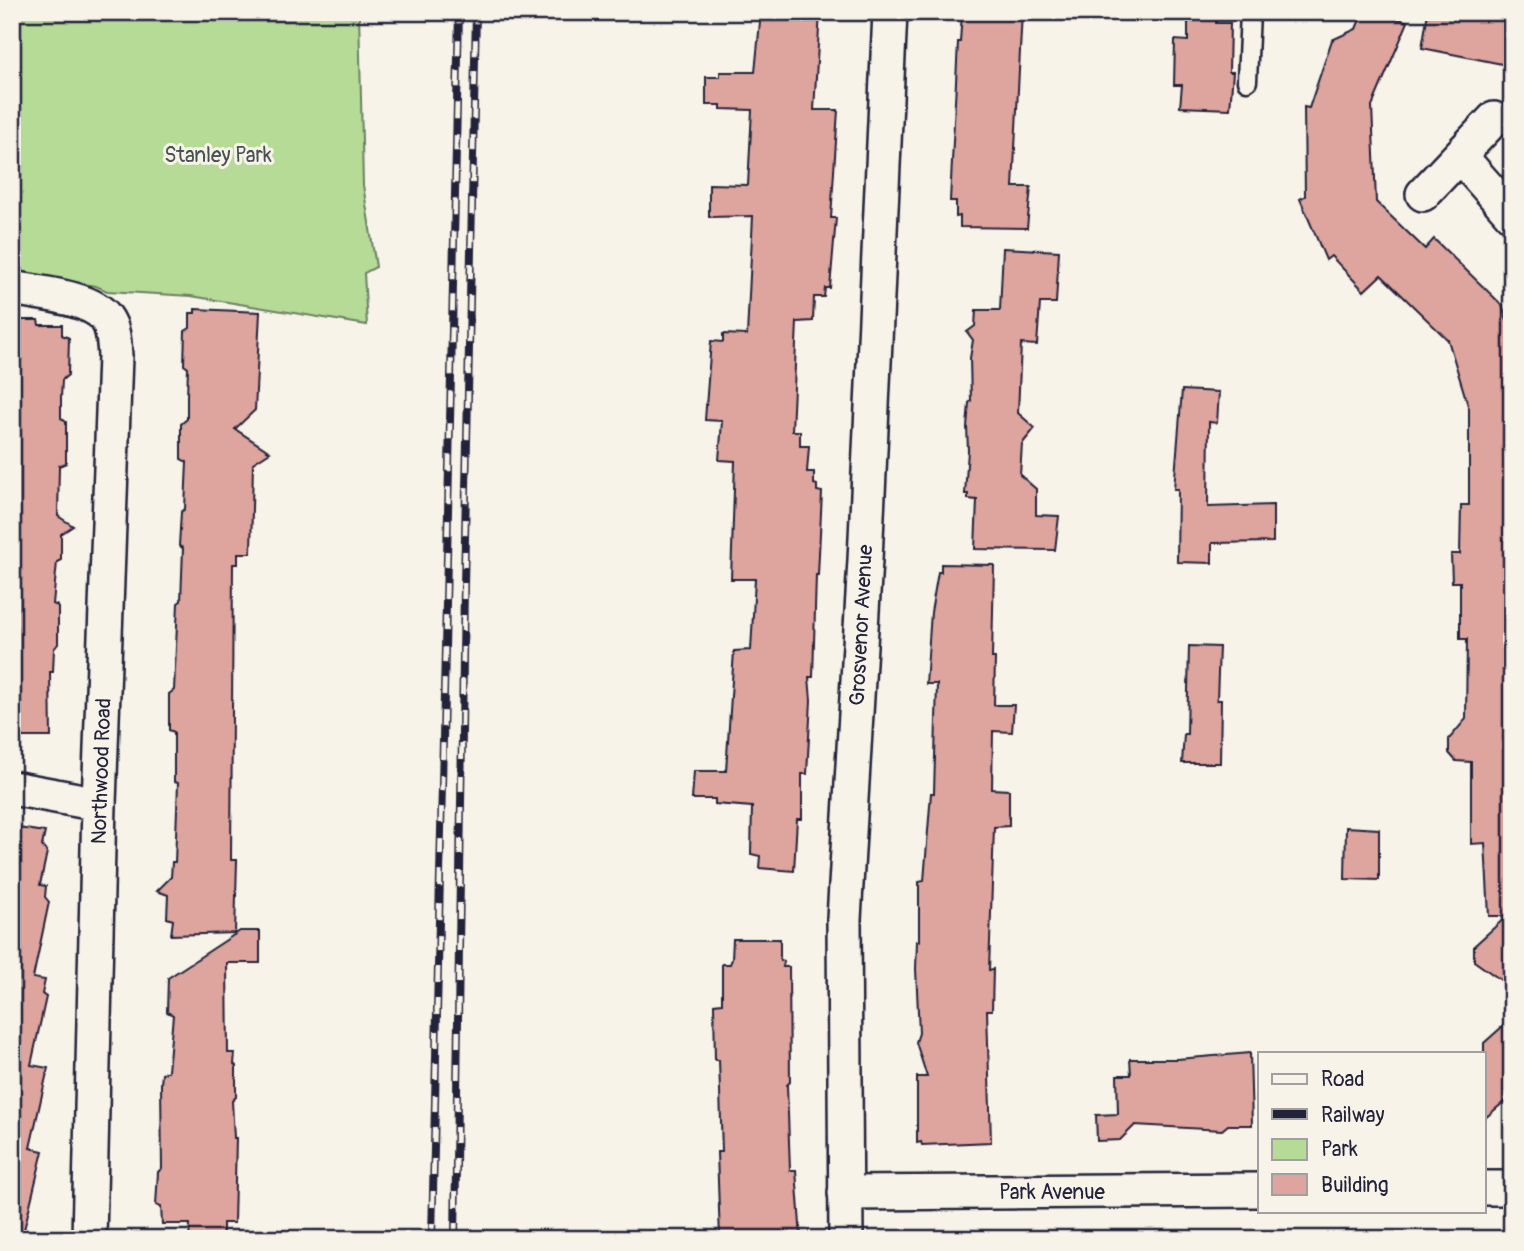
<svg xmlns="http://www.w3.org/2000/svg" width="1524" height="1251" font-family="Pangolin,sans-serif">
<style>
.green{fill:#b5db96;stroke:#6c7e68;stroke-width:2}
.building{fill:#dea49e;stroke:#22223b;stroke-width:2}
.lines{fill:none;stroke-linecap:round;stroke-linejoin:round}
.lane-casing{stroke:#22223b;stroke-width:23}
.street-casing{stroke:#22223b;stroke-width:38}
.lane{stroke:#f7f3e8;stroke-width:18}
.street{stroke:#f7f3e8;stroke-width:33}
.rail-casing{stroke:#22223b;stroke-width:8}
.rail{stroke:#f7f3e8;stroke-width:5;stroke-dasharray:16;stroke-linecap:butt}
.labels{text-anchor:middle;stroke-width:6;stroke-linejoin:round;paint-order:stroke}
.park-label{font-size:21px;fill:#475052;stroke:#f7f3e8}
.street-label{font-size:21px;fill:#22223b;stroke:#f7f3e8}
</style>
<rect width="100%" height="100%" fill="#f7f3e8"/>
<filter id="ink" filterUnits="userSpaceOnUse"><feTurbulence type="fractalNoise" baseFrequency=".0143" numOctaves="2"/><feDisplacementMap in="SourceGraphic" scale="14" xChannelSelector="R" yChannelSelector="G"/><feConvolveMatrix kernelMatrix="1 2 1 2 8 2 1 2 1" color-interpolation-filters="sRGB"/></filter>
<g filter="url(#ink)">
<path class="green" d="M 12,12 L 359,12 L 363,185 L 376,267 L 364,273 L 367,325 L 191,296 L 107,291 L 96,286 L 12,272 Z"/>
<g class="building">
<path d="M 761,12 L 820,12 L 814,110 L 838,110 L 831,218 L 836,218 L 830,288 L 825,288 L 824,297 L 814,297 L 813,321 L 797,322 L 792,431 L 800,431 L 800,446 L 809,446 L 807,472 L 814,472 L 814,484 L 817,485 L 817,491 L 822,492 L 818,575 L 816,575 L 813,677 L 809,677 L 811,700 L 807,774 L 802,774 L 802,819 L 797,819 L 794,871 L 759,868 L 760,856 L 751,854 L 752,807 L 715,804 L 715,799 L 692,799 L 694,771 L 726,771 L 734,651 L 751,650 L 755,579 L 731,579 L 735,461 L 719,460 L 722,421 L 705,420 L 711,341 L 723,342 L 723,334 L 747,335 L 753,216 L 709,217 L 709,184 L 748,185 L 752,110 L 721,109 L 721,105 L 706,105 L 706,77 L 720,77 L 720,72 L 755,72 Z"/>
<path d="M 962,12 L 1022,12 L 1013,187 L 1031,187 L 1027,228 L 960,227 L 960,216 L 956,217 L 956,201 L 950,201 L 958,42 L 960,42 Z"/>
<path d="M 1188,12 L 1216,12 L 1216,23 L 1230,23 L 1229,72 L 1233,72 L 1230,109 L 1180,107 L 1182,85 L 1174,85 L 1175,40 L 1188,41 Z"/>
<path d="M 1363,12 L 1375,12 L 1408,22 L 1372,106 L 1376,202 L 1425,249 L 1434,239 L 1502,305 L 1512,335 L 1512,988 L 1474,961 L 1474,946 L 1507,916 L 1489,916 L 1485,843 L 1471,844 L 1471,762 L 1456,761 L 1449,753 L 1449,739 L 1466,719 L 1467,639 L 1460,639 L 1460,582 L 1452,582 L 1451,554 L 1460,554 L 1461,505 L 1469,505 L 1469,409 L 1448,340 L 1381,275 L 1364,291 L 1331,256 L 1326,260 L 1300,199 L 1305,196 L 1304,107 L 1309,108 L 1332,40 L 1356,29 Z"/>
<path d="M 1428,12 L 1512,12 L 1512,66 L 1422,48 Z"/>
<path d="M 1003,248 L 1059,251 L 1056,303 L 1040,303 L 1037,345 L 1021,344 L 1018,413 L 1035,428 L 1022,444 L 1020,475 L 1036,489 L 1036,515 L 1059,516 L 1055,550 L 975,549 L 977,500 L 968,499 L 968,494 L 965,494 L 968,450 L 967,427 L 969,403 L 971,401 L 970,358 L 973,340 L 967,332 L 975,326 L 976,310 L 1000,310 Z"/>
<path d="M 195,309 L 260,312 L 255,410 L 235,429 L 270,452 L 253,463 L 251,553 L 238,553 L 238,564 L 233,564 L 231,860 L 237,860 L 235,933 L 171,935 L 173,920 L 167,918 L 168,895 L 157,891 L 171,877 L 172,862 L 175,862 L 178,783 L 174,782 L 174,732 L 169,730 L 169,694 L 174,690 L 178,603 L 181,601 L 183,548 L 179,546 L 181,512 L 185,509 L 186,484 L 187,462 L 181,459 L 181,424 L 187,419 L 187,396 L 188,368 L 184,365 L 185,331 L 190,328 L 190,313 L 195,313 Z"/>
<path d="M 12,320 L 38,320 L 39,325 L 62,325 L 62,335 L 69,338 L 68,375 L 62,380 L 61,398 L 61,418 L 66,422 L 66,463 L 59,466 L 58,516 L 73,526 L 61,534 L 61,560 L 57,562 L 53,604 L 58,606 L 58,644 L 54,649 L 53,672 L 50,672 L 51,737 L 12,737 Z"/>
<path d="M 1182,390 L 1219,392 L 1217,423 L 1209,422 L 1208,507 L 1273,505 L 1273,542 L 1212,543 L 1212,563 L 1177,562 L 1178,489 L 1174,489 Z"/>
<path d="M 941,564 L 994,565 L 992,658 L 995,658 L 994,705 L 1014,705 L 1012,732 L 993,731 L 992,789 L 1009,790 L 1009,826 L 994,827 L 989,970 L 993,969 L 992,1010 L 987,1010 L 991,1142 L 922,1145 L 921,1142 L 917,1143 L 917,1077 L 927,1077 L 916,1042 L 919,1033 L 916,969 L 917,941 L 919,941 L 919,882 L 924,881 L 931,793 L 934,793 L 937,684 L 926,684 L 931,612 L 938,572 L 941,572 Z"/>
<path d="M 1189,646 L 1219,647 L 1217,700 L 1221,700 L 1220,763 L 1182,763 L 1184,734 L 1187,734 Z"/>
<path d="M 12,827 L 45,832 L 42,846 L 47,852 L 40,885 L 46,886 L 45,897 L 49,902 L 33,978 L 45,980 L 42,994 L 46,997 L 31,1065 L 48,1068 L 30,1148 L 43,1151 L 23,1234 L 12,1232 Z"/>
<path d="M 1346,827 L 1379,829 L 1379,880 L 1345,879 Z"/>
<path d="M 240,931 L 260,931 L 260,963 L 227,963 L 228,1053 L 235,1053 L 234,1064 L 236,1066 L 236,1097 L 232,1101 L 234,1138 L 236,1138 L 234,1223 L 223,1223 L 223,1239 L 189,1239 L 190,1224 L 162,1224 L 161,1207 L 156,1205 L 158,1172 L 162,1168 L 161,1084 L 162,1074 L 168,1071 L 173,1015 L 167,1012 L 168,978 Z"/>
<path d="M 733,939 L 780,939 L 780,960 L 784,961 L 783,967 L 789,967 L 790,1082 L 787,1085 L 790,1170 L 796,1170 L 801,1239 L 720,1239 L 717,1152 L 722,1152 L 719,1060 L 715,1060 L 714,1004 L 722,1003 L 722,964 L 730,964 L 732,959 Z"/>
<path d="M 1512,1018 L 1512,1095 L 1484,1119 L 1484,1043 Z"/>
<path d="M 1250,1053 L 1252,1125 L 1228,1125 L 1222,1130 L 1135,1125 L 1120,1140 L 1097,1141 L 1096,1115 L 1118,1114 L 1117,1075 L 1131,1075 L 1130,1059 L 1177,1059 Z"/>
</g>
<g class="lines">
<defs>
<path id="lane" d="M 1247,81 L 1250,12"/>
<g id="street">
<path d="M 1460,156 L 1512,215"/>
<path d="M 1423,194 L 1494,119"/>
<path d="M 12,288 C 37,293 91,297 106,318 C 114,329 114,343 115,356 L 99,804 L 89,1239"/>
<path d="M 12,788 L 99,804"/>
<path d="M 1484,1188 L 1512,1188"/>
<path d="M 845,1193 L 1260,1190"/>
<path d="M 846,1239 L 844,919 L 865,560 L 890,12"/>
</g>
</defs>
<use href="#lane" class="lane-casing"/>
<use href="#street" class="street-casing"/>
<use href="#lane" class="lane"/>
<use href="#street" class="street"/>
<defs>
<g id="rail">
<path d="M 432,1239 L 459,12"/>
<path d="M 455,1239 L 464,585 L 476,12"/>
</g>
</defs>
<use href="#rail" class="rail-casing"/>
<use href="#rail" class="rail"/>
</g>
</g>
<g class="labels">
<g class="park-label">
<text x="218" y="162">Stanley Park</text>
</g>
<g class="street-label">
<text transform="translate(861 625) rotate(-87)" y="7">Grosvenor Avenue</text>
<text transform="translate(101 771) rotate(-88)" y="7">Northwood Road</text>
<text x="1052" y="1199">Park Avenue</text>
</g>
</g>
<rect width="1524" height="1251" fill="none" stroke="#f7f3e8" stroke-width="42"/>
<rect x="21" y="21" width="1482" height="1209" fill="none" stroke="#22223b" stroke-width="2.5" filter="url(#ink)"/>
<rect x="1258" y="1052" width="228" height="161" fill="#f7f3e8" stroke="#a29fa3" stroke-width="2"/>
<rect x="1272" y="1074" width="35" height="10" fill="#f7f3e8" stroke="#a29fa3" stroke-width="2"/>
<text x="1321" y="1086" font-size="21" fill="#22223b">Road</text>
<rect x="1272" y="1109" width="35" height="10" fill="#22223b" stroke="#a29fa3" stroke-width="2"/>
<text x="1321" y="1122" font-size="21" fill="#22223b">Railway</text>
<rect x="1272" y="1139" width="35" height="21" fill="#b5db96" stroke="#a29fa3" stroke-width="2"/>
<text x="1321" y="1156" font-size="21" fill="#22223b">Park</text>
<rect x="1272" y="1174" width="35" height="21" fill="#dea49e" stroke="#a29fa3" stroke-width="2"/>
<text x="1321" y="1192" font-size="21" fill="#22223b">Building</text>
</svg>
